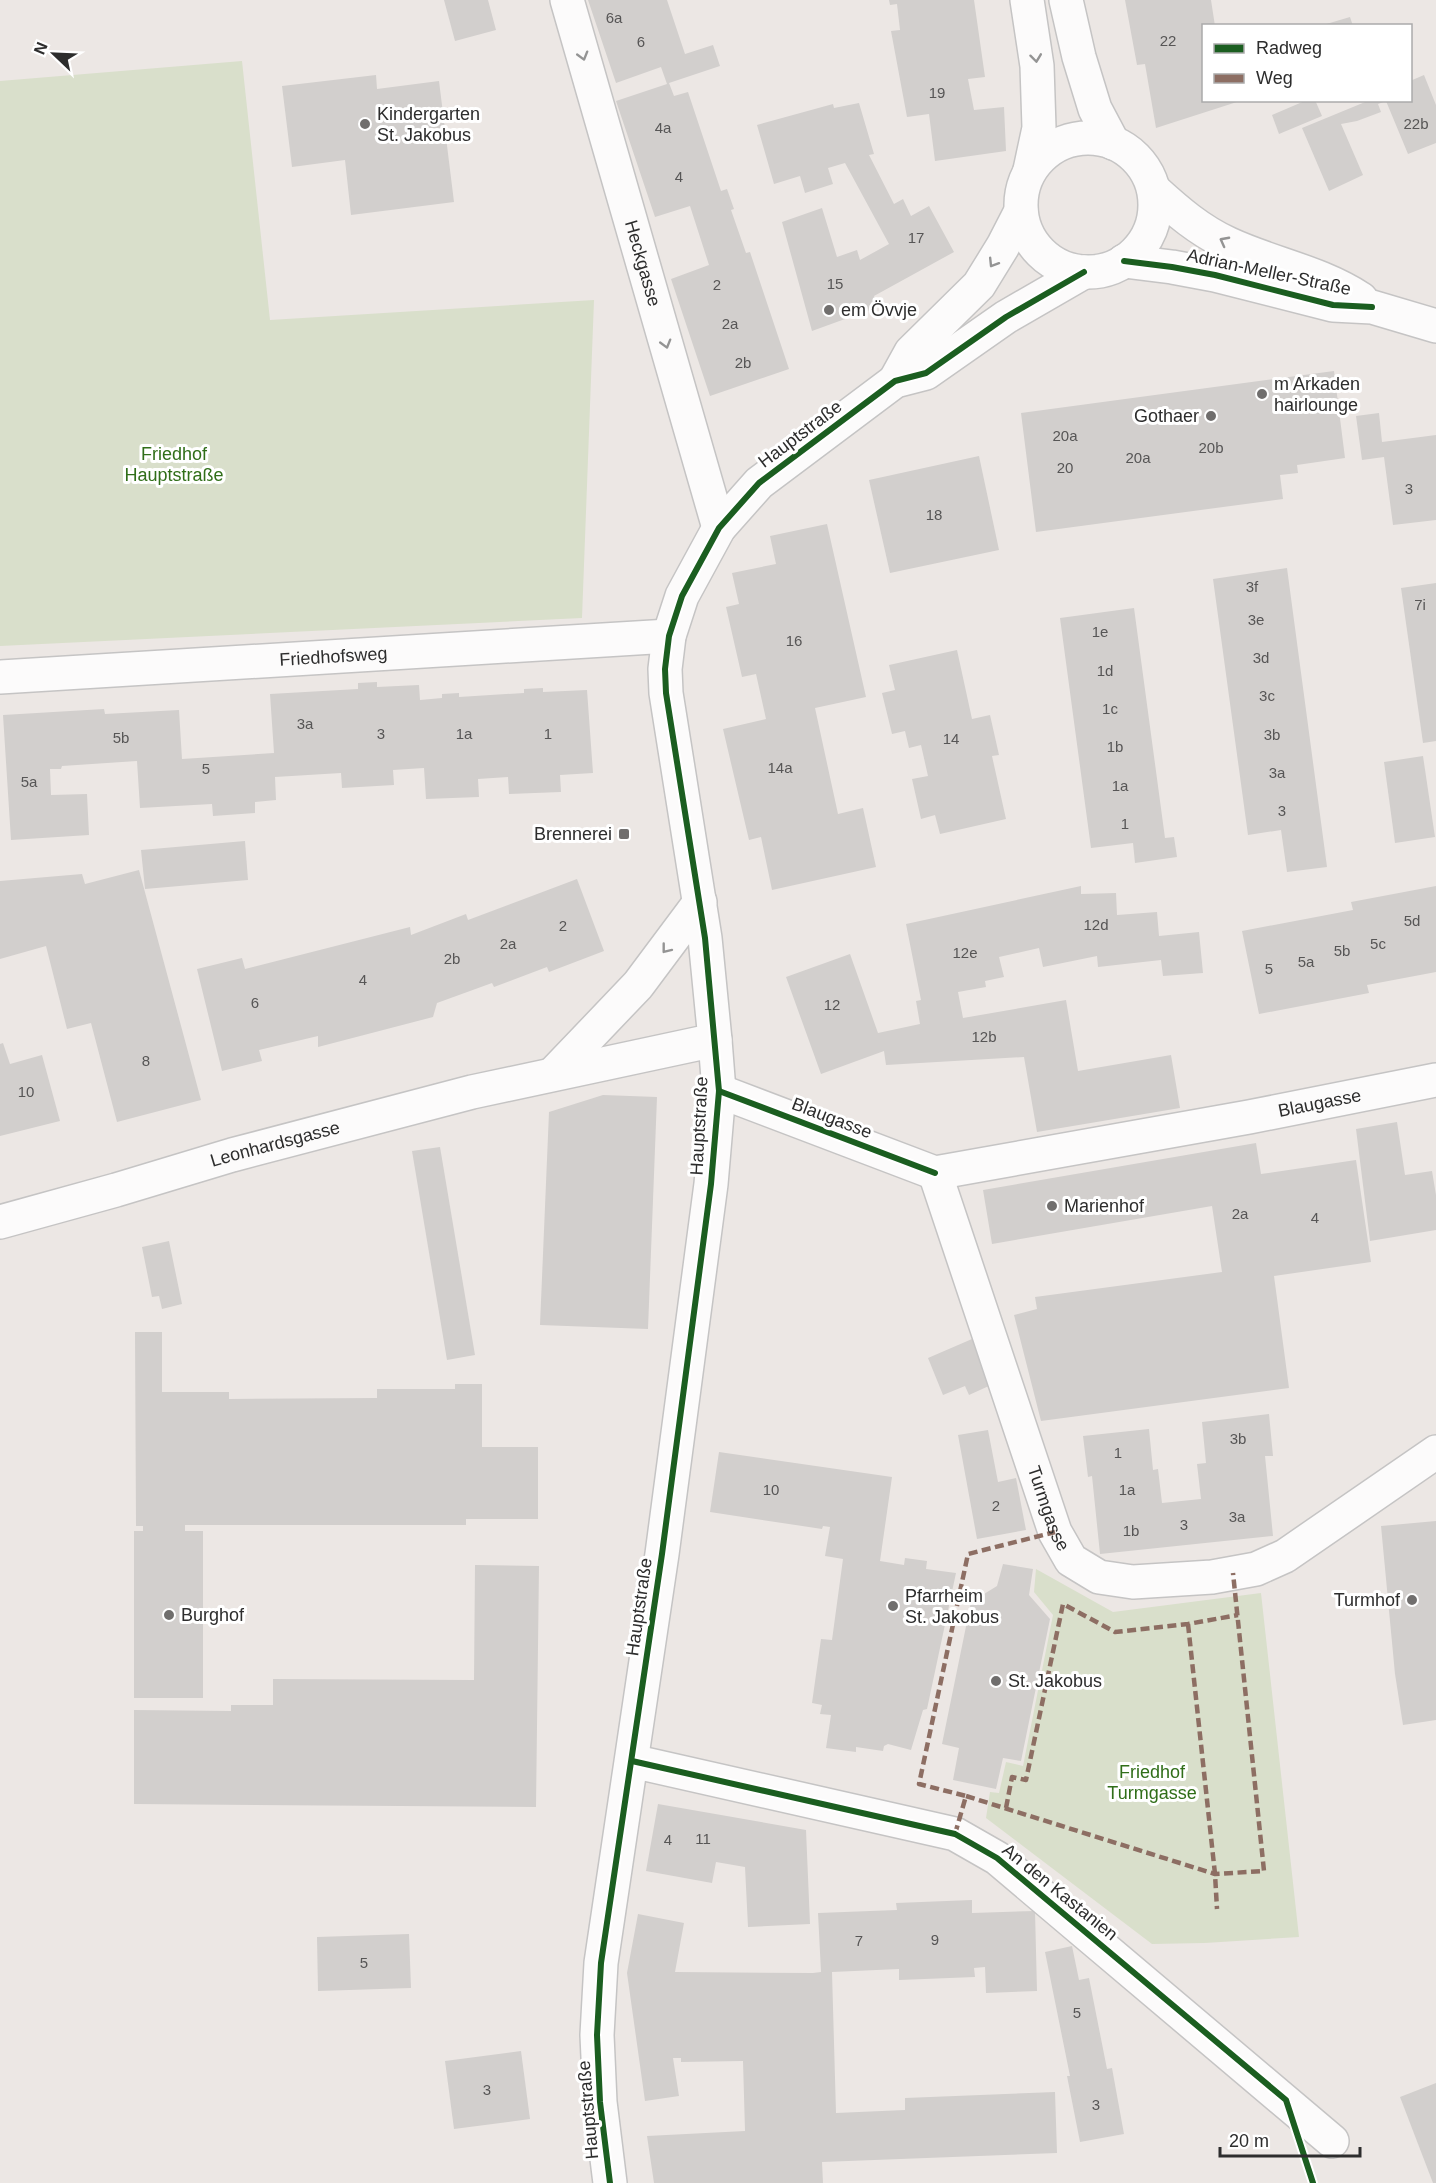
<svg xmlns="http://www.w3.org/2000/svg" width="1436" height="2183" font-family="Helvetica,sans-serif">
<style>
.cemetery{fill:#d9dfcb}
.building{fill:#d2cfcd}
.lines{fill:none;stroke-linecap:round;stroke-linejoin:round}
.minor-casing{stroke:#c5c4c4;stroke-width:36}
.tertiary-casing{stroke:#c5c4c4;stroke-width:36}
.minor{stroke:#fcfbfb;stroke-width:33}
.tertiary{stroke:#fcfbfb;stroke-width:33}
.quiet{stroke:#8d6e63;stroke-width:4.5;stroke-dasharray:9 4.5;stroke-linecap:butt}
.cycleway-casing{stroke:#fff;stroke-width:10}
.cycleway{stroke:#1b5e20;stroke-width:6}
.oneway{stroke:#949494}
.poi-dot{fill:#706e6d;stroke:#fff;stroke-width:2}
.labels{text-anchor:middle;stroke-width:6;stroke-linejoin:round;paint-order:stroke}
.number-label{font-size:15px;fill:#575656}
.poi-label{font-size:18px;fill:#2d2d2d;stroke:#fff;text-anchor:start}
.street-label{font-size:18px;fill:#2d2d2d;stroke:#fff}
.park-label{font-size:18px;fill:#306e19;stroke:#fff}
</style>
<rect width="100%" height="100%" fill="#ece7e4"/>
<g class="cemetery">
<path d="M 242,61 L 270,320 L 594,300 L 582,618 L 0,646 L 0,81 Z"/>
<path d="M 1036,1569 L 1113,1612 L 1261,1593 L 1299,1937 L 1205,1943 L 1152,1944 L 986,1818 L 990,1792 L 999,1793 L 1006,1762 L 1023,1766 L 1053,1615 L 1034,1592 Z"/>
</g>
<g class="building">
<path d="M 444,0 L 488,0 L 496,30 L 455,41 Z"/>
<path d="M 588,0 L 667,0 L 685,54 L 713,45 L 720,66 L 669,83 L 674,96 L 688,92 L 721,191 L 727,189 L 734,209 L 731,210 L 746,253 L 750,252 L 789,369 L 710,396 L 671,279 L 709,265 L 690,206 L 655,217 L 616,101 L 667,84 L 661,67 L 616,83 Z"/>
<path d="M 889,0 L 974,0 L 985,77 L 968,79 L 974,110 L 1004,107 L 1006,151 L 935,161 L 929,114 L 907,117 L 891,31 L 900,30 L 897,4 L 890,5 Z"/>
<path d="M 1125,0 L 1211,0 L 1215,26 L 1203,26 L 1203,100 L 1240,101 L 1156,128 L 1145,64 L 1137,65 Z"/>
<path d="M 1350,17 L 1353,26 L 1323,26 L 1323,25 Z"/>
<path d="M 376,75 L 377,89 L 439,81 L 454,202 L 351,215 L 345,160 L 292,167 L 282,86 Z"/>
<path d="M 1424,75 L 1436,105 L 1436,143 L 1408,154 L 1386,101 L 1378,104 L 1381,112 L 1357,121 L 1341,124 L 1363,175 L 1329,191 L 1302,128 L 1370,100 L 1410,100 L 1410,81 Z"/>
<path d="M 1307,100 L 1315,100 L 1322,116 L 1279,134 L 1272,115 Z"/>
<path d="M 859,103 L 874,154 L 869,155 L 894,204 L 903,199 L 911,216 L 929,206 L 954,252 L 874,296 L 878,307 L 812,331 L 782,222 L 822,208 L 837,257 L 857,250 L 860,260 L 889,244 L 845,163 L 828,168 L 833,184 L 805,193 L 800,176 L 774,184 L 757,125 L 833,104 L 834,108 Z"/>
<path d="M 1334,371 L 1345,458 L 1297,465 L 1298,473 L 1280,475 L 1283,499 L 1036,532 L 1021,413 Z"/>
<path d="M 1379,413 L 1382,442 L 1436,435 L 1436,520 L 1393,525 L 1384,457 L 1362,460 L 1356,416 Z"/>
<path d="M 979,456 L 999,550 L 890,573 L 869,480 Z"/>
<path d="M 827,524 L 866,697 L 815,708 L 838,814 L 863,808 L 876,867 L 772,890 L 761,837 L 749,840 L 723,729 L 766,719 L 756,674 L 742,677 L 726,607 L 739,604 L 732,573 L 776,564 L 770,536 Z"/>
<path d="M 1287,568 L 1327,867 L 1287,872 L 1281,830 L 1248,835 L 1213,579 Z"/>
<path d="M 1436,583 L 1436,741 L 1423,743 L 1401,588 Z"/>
<path d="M 1134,608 L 1165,838 L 1174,837 L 1177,857 L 1135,863 L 1133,843 L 1091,848 L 1060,618 Z"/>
<path d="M 957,650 L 972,719 L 990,715 L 999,755 L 992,756 L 1006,819 L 940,834 L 935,815 L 921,819 L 912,779 L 928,776 L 921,745 L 909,748 L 905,731 L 892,734 L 882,693 L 895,690 L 889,665 Z"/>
<path d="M 377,682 L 377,687 L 419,685 L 420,700 L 442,698 L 442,694 L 459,693 L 459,697 L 524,693 L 524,689 L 543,688 L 543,692 L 587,690 L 593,773 L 560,775 L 561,792 L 509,794 L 508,777 L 478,779 L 479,797 L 426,799 L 424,768 L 393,770 L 394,785 L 342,788 L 341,773 L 275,777 L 276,800 L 255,802 L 255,813 L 213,816 L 212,804 L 140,808 L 137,761 L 62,766 L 61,769 L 50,769 L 51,795 L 87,794 L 89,835 L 11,840 L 3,715 L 104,709 L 105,714 L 179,710 L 182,759 L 274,753 L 270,694 L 358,689 L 358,683 Z"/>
<path d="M 1423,756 L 1435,837 L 1395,843 L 1384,762 Z"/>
<path d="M 245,841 L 248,880 L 145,889 L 141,850 Z"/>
<path d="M 139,870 L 201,1100 L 117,1122 L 91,1023 L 67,1029 L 46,946 L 0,959 L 0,881 L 82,874 L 85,884 Z"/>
<path d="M 577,879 L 604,951 L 549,972 L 547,967 L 494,987 L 492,983 L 437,1003 L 433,1017 L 318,1047 L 318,1036 L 259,1050 L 262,1061 L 222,1071 L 197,969 L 242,958 L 245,969 L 410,927 L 411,935 L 466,914 L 468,920 Z"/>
<path d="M 1081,886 L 1081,894 L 1116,893 L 1117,915 L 1157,912 L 1159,936 L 1199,932 L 1203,973 L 1163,976 L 1161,960 L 1098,967 L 1097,956 L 1043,967 L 1039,948 L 999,957 L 1004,977 L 985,981 L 986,987 L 958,992 L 963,1018 L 1066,1000 L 1078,1071 L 1171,1055 L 1180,1108 L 1037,1132 L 1024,1057 L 886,1065 L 884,1051 L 821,1074 L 786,977 L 850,954 L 878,1033 L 920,1024 L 916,1001 L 921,1000 L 906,924 Z"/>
<path d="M 1436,886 L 1436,972 L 1367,985 L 1369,993 L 1259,1014 L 1242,931 L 1353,910 L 1351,902 Z"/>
<path d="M 3,1043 L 10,1064 L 42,1055 L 60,1121 L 0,1136 L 0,1044 Z"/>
<path d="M 603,1095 L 657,1097 L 648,1329 L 540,1325 L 549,1112 Z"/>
<path d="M 1397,1122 L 1405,1175 L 1432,1171 L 1436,1195 L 1436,1230 L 1370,1241 L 1356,1129 Z"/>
<path d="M 1256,1143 L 1261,1174 L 1356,1160 L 1371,1262 L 1274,1276 L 1289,1388 L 1041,1421 L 1014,1315 L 1037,1309 L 1035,1297 L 1222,1272 L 1212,1206 L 992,1244 L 983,1190 Z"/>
<path d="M 440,1147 L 475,1355 L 447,1360 L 412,1151 Z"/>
<path d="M 169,1241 L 182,1304 L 162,1309 L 159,1296 L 152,1297 L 142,1247 Z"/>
<path d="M 135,1332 L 162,1332 L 162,1392 L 229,1392 L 229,1399 L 377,1398 L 377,1389 L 455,1389 L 455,1384 L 482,1384 L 482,1447 L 538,1447 L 538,1519 L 466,1519 L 466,1525 L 185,1525 L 185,1531 L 203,1531 L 203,1698 L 134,1698 L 134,1531 L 143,1531 L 143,1526 L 136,1526 Z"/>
<path d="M 972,1339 L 991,1385 L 969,1395 L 965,1386 L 943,1395 L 928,1358 Z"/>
<path d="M 1269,1414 L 1273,1456 L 1265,1456 L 1273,1536 L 1100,1554 L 1092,1476 L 1088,1477 L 1083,1436 L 1149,1429 L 1153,1470 L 1158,1469 L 1162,1503 L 1201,1499 L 1197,1464 L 1206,1463 L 1202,1422 Z"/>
<path d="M 988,1430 L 998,1482 L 1016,1478 L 1026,1530 L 977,1539 L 958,1435 Z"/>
<path d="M 719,1452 L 892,1477 L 880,1561 L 904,1565 L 905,1558 L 927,1561 L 926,1569 L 956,1573 L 927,1709 L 923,1710 L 911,1750 L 888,1744 L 884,1746 L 883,1751 L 856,1747 L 856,1752 L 826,1748 L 831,1715 L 820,1714 L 822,1705 L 812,1703 L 821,1639 L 832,1640 L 843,1559 L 825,1556 L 830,1527 L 823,1526 L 822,1529 L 710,1512 Z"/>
<path d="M 1436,1521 L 1436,1720 L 1403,1725 L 1395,1674 L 1381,1526 Z"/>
<path d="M 1003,1564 L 1033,1569 L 1029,1595 L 1050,1619 L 1021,1761 L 1003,1758 L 996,1789 L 953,1780 L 959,1748 L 942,1744 L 971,1602 L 997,1586 Z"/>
<path d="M 475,1565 L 539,1566 L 536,1807 L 134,1804 L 134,1710 L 231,1711 L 231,1705 L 273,1705 L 273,1679 L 474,1680 Z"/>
<path d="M 658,1804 L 806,1830 L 810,1924 L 748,1927 L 745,1867 L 716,1862 L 712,1883 L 646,1871 Z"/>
<path d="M 972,1900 L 972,1913 L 1035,1911 L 1037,1991 L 986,1993 L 985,1967 L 974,1968 L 975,1977 L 899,1980 L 899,1969 L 832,1972 L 836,2113 L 905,2110 L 905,2098 L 1055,2092 L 1057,2153 L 822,2162 L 823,2183 L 654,2183 L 647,2136 L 745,2131 L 743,2061 L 681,2062 L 681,2058 L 673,2058 L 679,2096 L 645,2101 L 627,1973 L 638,1914 L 684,1923 L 675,1972 L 813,1973 L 821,1972 L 818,1913 L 897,1910 L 896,1903 Z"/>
<path d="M 409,1934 L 411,1988 L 318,1991 L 317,1937 Z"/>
<path d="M 1072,1946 L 1079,1980 L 1089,1978 L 1107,2069 L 1112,2068 L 1124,2134 L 1080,2142 L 1067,2076 L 1070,2076 L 1045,1952 Z"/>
<path d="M 521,2051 L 530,2119 L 454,2129 L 445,2061 Z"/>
<path d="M 1436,2083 L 1436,2183 L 1433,2183 L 1400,2097 Z"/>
</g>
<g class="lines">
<defs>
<g id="minor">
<path id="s1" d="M 567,0 L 719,528"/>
<path id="s2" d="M 0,677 L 669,636"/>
<path id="s3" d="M 719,1091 L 935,1173 L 1249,1117 L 1436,1080"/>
<path id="s4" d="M 935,1173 L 1055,1532 L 1071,1560 L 1099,1577 L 1133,1582 L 1212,1577 L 1256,1569 L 1285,1556 L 1436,1452"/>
<path d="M 632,1761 L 955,1834 L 997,1858 L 1332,2141"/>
<path d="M 610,2183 L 600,2102 L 597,2035 L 601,1963 L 662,1554 L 711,1184 L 719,1091 L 715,1040"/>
</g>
<g id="tertiary">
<path d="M 1027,0 L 1037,66 L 1039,128 L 1030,170"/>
<path d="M 1066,0 L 1079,57 L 1095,109 L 1113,143"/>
<circle cx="1088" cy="205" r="67"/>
<path d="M 1154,190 C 1177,211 1200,231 1229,244 C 1272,264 1320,272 1361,299"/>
<path d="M 1124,261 L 1172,267 L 1215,275 L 1333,305 L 1372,307 L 1436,326"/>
<path d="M 895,381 L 911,352 L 979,285 L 1003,246 L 1021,211"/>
<path d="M 553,1074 L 638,985 L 700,902"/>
<path id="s5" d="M 0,1222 L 116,1190 L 232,1155 L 472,1092 L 715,1040 L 705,938 L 666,693 L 665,669 L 669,636 L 682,596 L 719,528 L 759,483 L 895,381 L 926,373 L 1006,317 L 1084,272"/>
</g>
</defs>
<use href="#minor" class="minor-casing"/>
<use href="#tertiary" class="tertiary-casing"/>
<use href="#minor" class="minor"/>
<use href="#tertiary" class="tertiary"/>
<g class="quiet">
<path d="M 1188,1624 L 1215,1874 L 1217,1909"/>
<path d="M 966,1796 L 1215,1874 L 1264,1871 L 1233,1573"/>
<path d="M 1006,1808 L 1012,1777 L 1026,1780 L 1063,1604 L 1115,1632 L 1188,1624 L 1238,1615"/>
<path d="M 955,1834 L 966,1796 L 919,1784 L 968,1554 L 1055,1532"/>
</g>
<defs>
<g id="cycleway">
<path d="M 1124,261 L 1172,267 L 1215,275 L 1333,305 L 1372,307"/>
<path d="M 719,1091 L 935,1173"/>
<path d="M 632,1761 L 955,1834 L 997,1858 L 1286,2100 L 1313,2183"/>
<path d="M 610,2183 L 600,2102 L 597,2035 L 601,1963 L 662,1554 L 711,1184 L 719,1091 L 705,938 L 666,693 L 665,669 L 669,636 L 682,596 L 719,528 L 759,483 L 895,381 L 926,373 L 1006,317 L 1084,272"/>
</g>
</defs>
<use href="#cycleway" class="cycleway-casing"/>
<use href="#cycleway" class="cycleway"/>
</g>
<defs><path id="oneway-chevron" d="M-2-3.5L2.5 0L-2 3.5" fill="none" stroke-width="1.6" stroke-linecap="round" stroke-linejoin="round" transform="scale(1.5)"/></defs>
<g class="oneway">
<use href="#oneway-chevron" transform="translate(583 56) rotate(74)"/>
<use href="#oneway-chevron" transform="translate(1036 58) rotate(83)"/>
<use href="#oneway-chevron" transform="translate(1224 241) rotate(-152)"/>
<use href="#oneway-chevron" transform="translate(993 263) rotate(122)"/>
<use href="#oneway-chevron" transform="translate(666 344) rotate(74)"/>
<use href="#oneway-chevron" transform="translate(666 949) rotate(128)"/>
</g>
<g class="poi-dot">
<circle cx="365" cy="124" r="6"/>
<circle cx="829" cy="310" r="6"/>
<circle cx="1262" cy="394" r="6"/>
<circle cx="1211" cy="416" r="6"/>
<rect x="618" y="828" width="12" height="12" rx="3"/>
<circle cx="1052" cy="1206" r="6"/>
<circle cx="1412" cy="1600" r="6"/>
<circle cx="893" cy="1606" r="6"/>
<circle cx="169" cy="1615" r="6"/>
<circle cx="996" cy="1681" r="6"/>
</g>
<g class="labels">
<g class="number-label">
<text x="614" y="23">6a</text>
<text x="1168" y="46">22</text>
<text x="641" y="47">6</text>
<text x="937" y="98">19</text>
<text x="1416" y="129">22b</text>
<text x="663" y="133">4a</text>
<text x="679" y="182">4</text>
<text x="916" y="243">17</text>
<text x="835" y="289">15</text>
<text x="717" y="290">2</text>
<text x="730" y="329">2a</text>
<text x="743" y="368">2b</text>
<text x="1065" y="441">20a</text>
<text x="1211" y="453">20b</text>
<text x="1138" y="463">20a</text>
<text x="1065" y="473">20</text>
<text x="1409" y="494">3</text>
<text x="934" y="520">18</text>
<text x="1252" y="592">3f</text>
<text x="1420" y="610">7i</text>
<text x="1256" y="625">3e</text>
<text x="1100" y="637">1e</text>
<text x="794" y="646">16</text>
<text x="1261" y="663">3d</text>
<text x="1105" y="676">1d</text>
<text x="1267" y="701">3c</text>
<text x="1110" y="714">1c</text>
<text x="305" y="729">3a</text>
<text x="381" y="739">3</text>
<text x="464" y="739">1a</text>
<text x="548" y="739">1</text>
<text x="1272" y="740">3b</text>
<text x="121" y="743">5b</text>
<text x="951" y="744">14</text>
<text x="1115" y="752">1b</text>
<text x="780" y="773">14a</text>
<text x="206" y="774">5</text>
<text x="1277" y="778">3a</text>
<text x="29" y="787">5a</text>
<text x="1120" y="791">1a</text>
<text x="1282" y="816">3</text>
<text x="1125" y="829">1</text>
<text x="1412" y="926">5d</text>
<text x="1096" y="930">12d</text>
<text x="563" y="931">2</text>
<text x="508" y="949">2a</text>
<text x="1378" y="949">5c</text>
<text x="1342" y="956">5b</text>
<text x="965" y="958">12e</text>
<text x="452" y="964">2b</text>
<text x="1306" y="967">5a</text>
<text x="1269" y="974">5</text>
<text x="363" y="985">4</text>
<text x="255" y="1008">6</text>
<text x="832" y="1010">12</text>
<text x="984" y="1042">12b</text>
<text x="146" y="1066">8</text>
<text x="26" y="1097">10</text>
<text x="1240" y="1219">2a</text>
<text x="1315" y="1223">4</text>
<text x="1238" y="1444">3b</text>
<text x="1118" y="1458">1</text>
<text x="771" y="1495">10</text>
<text x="1127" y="1495">1a</text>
<text x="996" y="1511">2</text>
<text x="1237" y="1522">3a</text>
<text x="1184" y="1530">3</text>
<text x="1131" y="1536">1b</text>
<text x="703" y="1844">11</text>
<text x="668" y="1845">4</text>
<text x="935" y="1945">9</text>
<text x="859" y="1946">7</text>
<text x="364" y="1968">5</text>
<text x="1077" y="2018">5</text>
<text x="487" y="2095">3</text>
<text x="1096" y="2110">3</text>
</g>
<g class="poi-label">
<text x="377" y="120">Kindergarten<tspan x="377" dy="21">St. Jakobus</tspan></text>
<text x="841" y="316">em Övvje</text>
<text x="1274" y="390">m Arkaden<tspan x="1274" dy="21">hairlounge</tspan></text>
<text x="1199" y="422" text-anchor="end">Gothaer</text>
<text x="612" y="840" text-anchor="end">Brennerei</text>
<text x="1064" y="1212">Marienhof</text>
<text x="905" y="1602">Pfarrheim<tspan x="905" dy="21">St. Jakobus</tspan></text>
<text x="1400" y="1606" text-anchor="end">Turmhof</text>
<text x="181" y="1621">Burghof</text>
<text x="1008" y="1687">St. Jakobus</text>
</g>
<g class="street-label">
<text dy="6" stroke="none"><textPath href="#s1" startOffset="274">Heckgasse</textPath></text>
<text transform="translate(1269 272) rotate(12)" y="6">Adrian-Meller-Straße</text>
<text transform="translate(800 434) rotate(-37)" y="6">Hauptstraße</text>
<text dy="6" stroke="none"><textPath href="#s2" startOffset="334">Friedhofsweg</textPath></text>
<text dy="6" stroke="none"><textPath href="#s3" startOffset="622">Blaugasse</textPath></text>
<text transform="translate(832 1118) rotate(21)" y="6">Blaugasse</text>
<text transform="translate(699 1126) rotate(-87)" y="6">Hauptstraße</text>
<text dy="6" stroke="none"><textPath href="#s5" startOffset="286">Leonhardsgasse</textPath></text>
<text dy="6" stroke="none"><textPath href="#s4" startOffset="354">Turmgasse</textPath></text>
<text transform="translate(639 1607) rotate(-82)" y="6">Hauptstraße</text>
<text transform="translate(1060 1892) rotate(39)" y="6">An den Kastanien</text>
<text transform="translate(588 2110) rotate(-95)" y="6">Hauptstraße</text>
</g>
<g class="park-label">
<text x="174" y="460">Friedhof<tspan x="174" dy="21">Hauptstraße</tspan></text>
<text x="1152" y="1778">Friedhof<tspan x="1152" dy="21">Turmgasse</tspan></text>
</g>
</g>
<rect x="1202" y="24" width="210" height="78" fill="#ffffff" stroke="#ababab" stroke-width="1.5"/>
<rect x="1214" y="44" width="30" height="9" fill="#1b5e20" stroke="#ababab" stroke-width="1.5"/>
<text x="1256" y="54" font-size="18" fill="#2d2d2d">Radweg</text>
<rect x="1214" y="74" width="30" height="9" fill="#8d6e63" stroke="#ababab" stroke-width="1.5"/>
<text x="1256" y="84" font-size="18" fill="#2d2d2d">Weg</text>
<g transform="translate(54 54) rotate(293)" stroke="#ffffff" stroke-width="4.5" paint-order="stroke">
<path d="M0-4.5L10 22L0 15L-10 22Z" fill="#2d2d2d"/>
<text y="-9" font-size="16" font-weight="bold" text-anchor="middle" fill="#2d2d2d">N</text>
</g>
<path d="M1220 2147v9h140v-9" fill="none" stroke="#2d2d2d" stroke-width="3"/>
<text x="1229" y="2147" font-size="18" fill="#2d2d2d" stroke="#ffffff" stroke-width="4.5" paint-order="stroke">20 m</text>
</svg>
